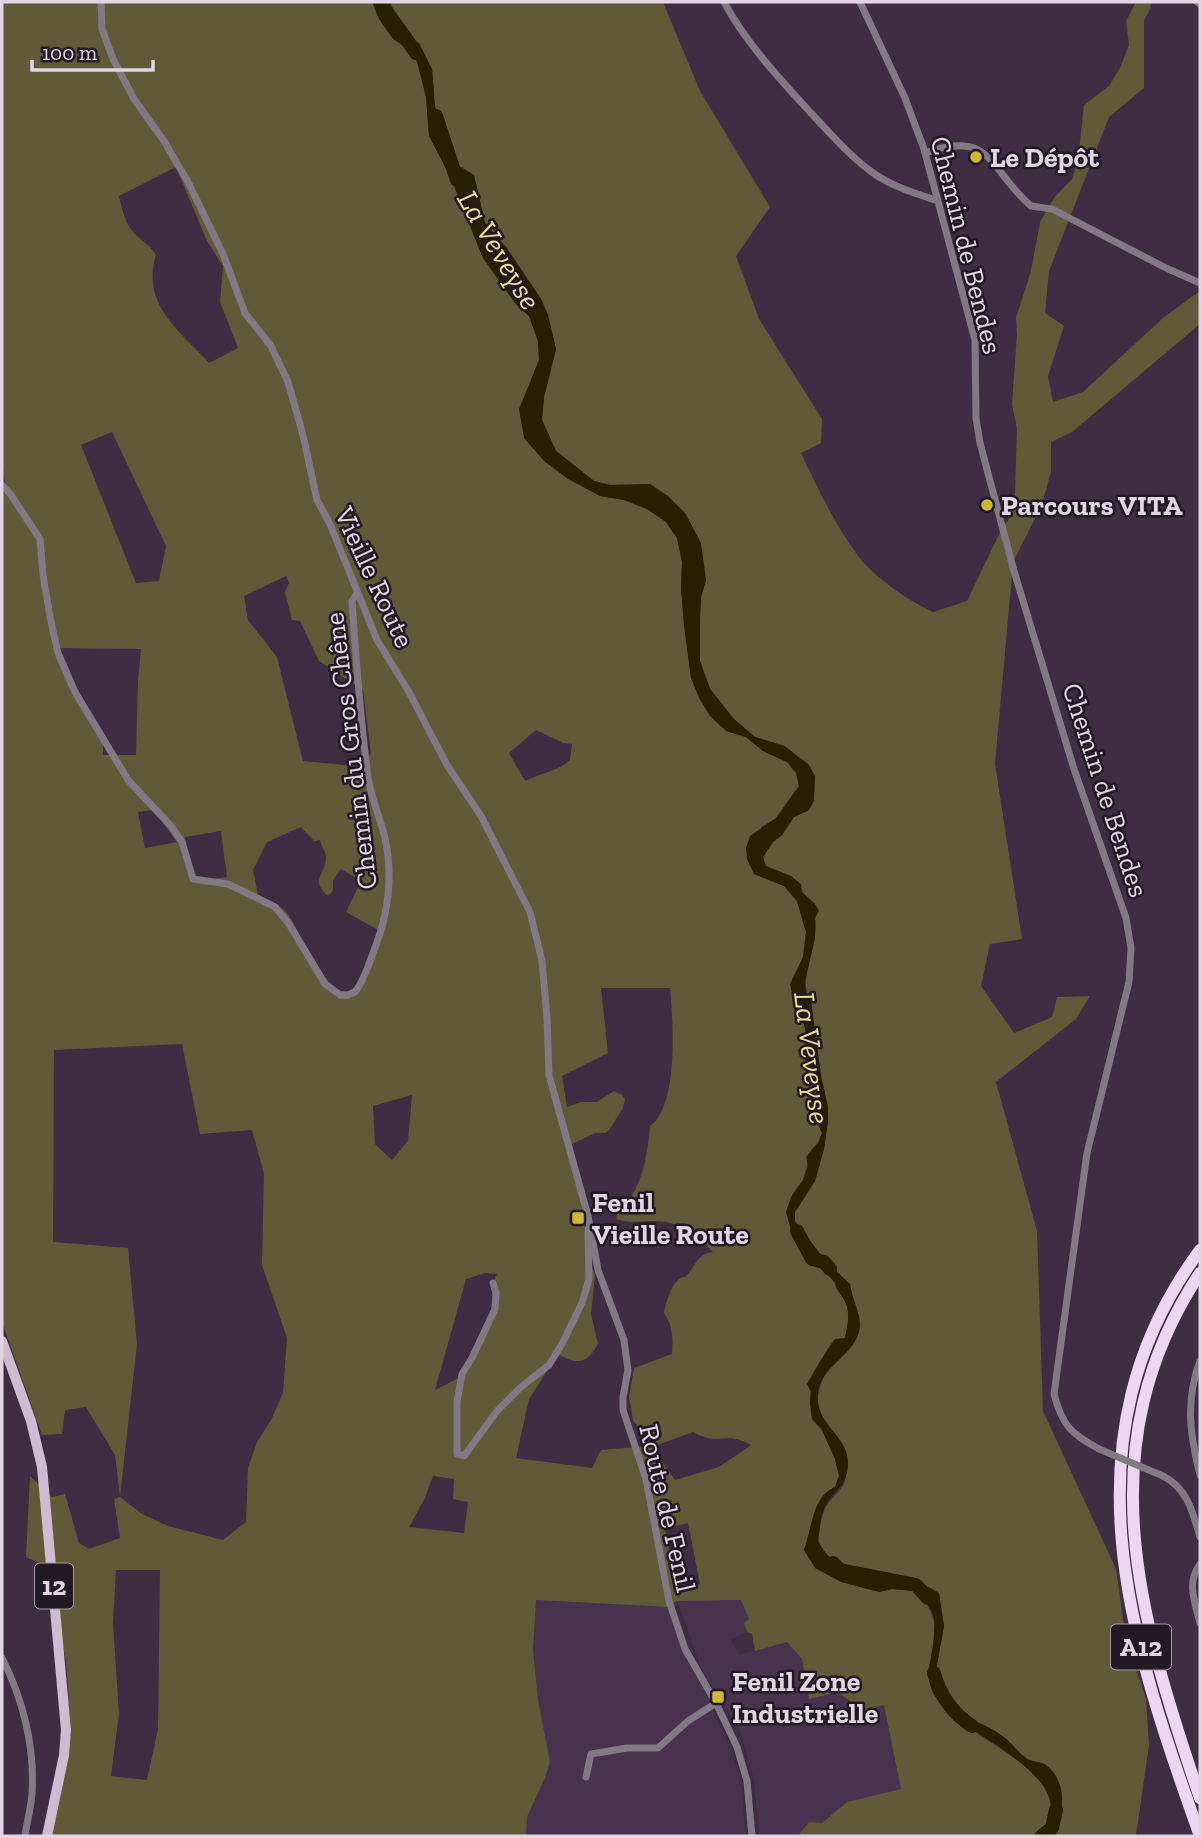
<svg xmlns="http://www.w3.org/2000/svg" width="1202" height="1838" font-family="'Zilla Slab',serif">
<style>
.built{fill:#49324e}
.green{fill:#605a38;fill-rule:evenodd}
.water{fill:#262001}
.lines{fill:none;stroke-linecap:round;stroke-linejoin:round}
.river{stroke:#262001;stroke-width:14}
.street{stroke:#827984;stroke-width:7}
.primary{stroke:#cebbd2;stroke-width:10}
.highway{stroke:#ecd6f1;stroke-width:12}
.street-bridge{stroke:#827984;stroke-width:7}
.poi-dot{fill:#d0b837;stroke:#211923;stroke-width:2.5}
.labels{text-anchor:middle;stroke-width:5;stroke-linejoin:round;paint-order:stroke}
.shield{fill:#211923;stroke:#a79da9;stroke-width:2}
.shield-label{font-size:26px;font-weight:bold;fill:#e1d5e3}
.poi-label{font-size:28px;font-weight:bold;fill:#e1d5e3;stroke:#211923;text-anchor:start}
.street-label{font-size:28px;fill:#e1d5e3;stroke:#211923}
.water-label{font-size:30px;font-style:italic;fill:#eadc95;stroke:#211923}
</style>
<rect width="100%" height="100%" fill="#3f2d43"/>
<g class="built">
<path d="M 536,1600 L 667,1607 L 727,1741 L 742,1785 L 745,1836 L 526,1836 L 527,1817 L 545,1778 L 550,1762 L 538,1699 L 533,1650 Z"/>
<path d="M 742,1600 L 749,1620 L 744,1623 L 747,1632 L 731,1640 L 739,1655 L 787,1642 L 837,1692 L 865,1711 L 884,1705 L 902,1789 L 847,1802 L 822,1823 L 809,1823 L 798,1836 L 759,1836 L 754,1780 L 740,1730 L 703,1672 L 677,1601 Z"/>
</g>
<g class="green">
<path d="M 2,2 L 372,2 L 393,39 L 411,50 L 418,62 L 426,97 L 429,136 L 450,176 L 483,258 L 515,303 L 529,316 L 538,341 L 539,360 L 531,381 L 524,438 L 600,496 L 624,500 L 647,509 L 666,522 L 677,538 L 682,562 L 681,589 L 691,678 L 726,731 L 746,737 L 763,751 L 787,762 L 796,773 L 799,786 L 776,818 L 761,827 L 754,874 L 784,886 L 797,901 L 806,932 L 803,957 L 799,967 L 804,1024 L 808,1042 L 807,1068 L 812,1081 L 813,1091 L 820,1094 C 821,1107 815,1122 822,1133 L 818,1143 L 811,1150 L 803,1180 L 791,1197 L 792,1233 L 835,1283 C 837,1291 839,1292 843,1298 C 851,1310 848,1325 845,1338 L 835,1340 L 811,1377 L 810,1403 L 812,1418 L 822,1430 L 835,1459 L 839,1476 L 835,1487 L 817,1505 L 804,1550 L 879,1592 L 892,1589 L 916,1591 C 942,1620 937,1637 927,1674 C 932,1684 937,1699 944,1708 C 969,1739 1095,1783 1036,1836 L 798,1836 L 809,1822 L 822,1823 L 847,1802 L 901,1789 L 884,1705 L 865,1711 L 837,1692 L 809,1699 L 802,1659 L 787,1642 L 755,1651 L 752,1634 L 747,1632 L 744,1623 L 749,1619 L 741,1600 L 677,1601 L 667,1607 L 536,1600 L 533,1650 L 538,1699 L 550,1762 L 545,1778 L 527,1817 L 526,1836 L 52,1836 L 71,1734 L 66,1660 L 45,1566 L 26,1557 L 30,1476 L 52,1497 L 65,1494 L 79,1543 L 89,1549 L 120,1538 L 114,1499 L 120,1497 L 115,1455 L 86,1407 L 65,1410 L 62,1434 L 42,1435 L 2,1322 L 2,495 L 6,492 L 2,459 ZM 176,167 L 207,241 L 223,266 L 220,302 L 238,348 L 209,363 C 179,330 141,305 156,255 C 150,245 143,242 135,234 C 125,224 122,209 119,196 ZM 112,432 L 166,546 L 159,581 L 136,583 L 81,445 ZM 286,576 L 289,583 L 285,592 L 292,620 L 300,621 L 319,661 L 363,690 L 371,753 L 364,767 L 303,761 L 277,657 L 248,620 L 244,596 ZM 58,648 L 141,649 L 138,681 L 136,755 L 103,755 L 103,732 L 77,693 ZM 536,730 L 563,743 L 572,744 L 570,760 C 556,772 541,773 525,781 L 509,753 ZM 154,810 L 177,842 L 145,848 L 138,812 ZM 301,827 L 314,841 L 320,840 C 321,846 326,852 326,857 C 326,875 309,879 328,896 L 333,891 L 333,880 L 341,869 L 361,881 L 346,912 L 380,931 C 373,947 369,967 360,982 C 334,1022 299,926 286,912 C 279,904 267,900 258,895 L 253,870 L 267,842 ZM 221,831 L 227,877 L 191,882 L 185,837 ZM 601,988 L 670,988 C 673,1021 679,1105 650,1126 C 648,1149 644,1177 631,1197 C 625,1206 618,1208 616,1219 C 633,1225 649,1219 666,1222 C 681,1224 677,1233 697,1230 L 699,1238 L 713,1252 C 698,1254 697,1263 688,1274 C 683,1280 684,1275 678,1280 C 670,1287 666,1303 664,1313 C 673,1326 673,1338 672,1354 L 634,1368 L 629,1397 L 633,1420 L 651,1446 L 601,1450 L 592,1468 L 516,1458 L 529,1399 L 558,1354 C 577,1365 587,1364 598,1344 L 591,1314 L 595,1274 L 586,1253 L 583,1205 L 573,1167 L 572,1144 L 595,1133 L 605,1133 L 609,1130 L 623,1108 L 625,1099 L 622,1095 L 614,1091 L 597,1102 L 581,1102 L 567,1107 L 562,1076 L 608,1053 ZM 182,1044 L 200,1134 L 252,1130 L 264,1174 L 262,1265 L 287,1338 L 283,1393 L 271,1420 L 257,1442 L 248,1468 L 246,1522 L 223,1540 L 168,1526 L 142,1514 L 120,1497 L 137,1344 L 128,1248 L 53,1242 L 54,1050 ZM 412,1095 L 408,1141 L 392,1160 L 375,1144 L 373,1106 ZM 485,1273 L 497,1274 L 493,1283 L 495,1309 L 459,1378 L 435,1390 L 466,1279 ZM 693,1432 C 718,1447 726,1430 751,1445 L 719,1467 L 675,1480 L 652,1447 ZM 433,1476 L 454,1479 L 453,1499 L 468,1502 L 464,1533 L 409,1527 L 424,1500 ZM 688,1523 L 700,1584 L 677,1591 L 665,1529 ZM 116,1570 L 160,1570 L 158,1729 L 147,1780 L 111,1776 L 119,1714 L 113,1624 Z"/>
<path d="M 385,2 L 663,2 L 700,91 L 770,207 L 736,256 L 759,319 L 822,419 L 821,443 L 801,453 C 817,487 834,523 856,553 C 873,577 906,599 933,612 L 967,601 L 1003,526 L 1008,521 L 1015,492 L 1017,429 L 1012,404 L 1017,334 L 1016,318 L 1031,271 L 1040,222 L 1054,198 L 1072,179 L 1078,159 L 1084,105 L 1109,86 L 1120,68 L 1129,45 L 1126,21 L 1136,2 L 1151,2 L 1150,9 L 1144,20 L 1144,88 L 1109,117 L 1049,271 L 1045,313 L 1064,326 L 1048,376 L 1053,402 L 1083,392 L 1163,318 L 1197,293 L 1200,293 L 1200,324 L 1072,432 L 1051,442 L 1051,472 L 1041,507 L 1013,562 L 995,764 L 1022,939 L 990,944 L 981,986 L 1014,1033 L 1052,1017 L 1057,997 L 1090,996 L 1076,1019 L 996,1082 L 1037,1231 L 1043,1411 L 1116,1569 L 1126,1639 L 1146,1699 L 1149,1745 L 1136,1836 L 1042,1836 C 1063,1817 1071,1786 1046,1766 C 1041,1761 1032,1762 1026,1758 C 1019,1753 1013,1745 1006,1739 C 992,1728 975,1720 957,1716 L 939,1691 L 936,1670 L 944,1626 L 939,1593 L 928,1587 C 896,1581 830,1580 819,1542 C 817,1535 821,1519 824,1511 C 828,1498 846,1490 846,1475 C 846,1470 834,1437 830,1430 C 828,1425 823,1422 821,1417 C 807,1386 844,1342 859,1316 L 852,1296 L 850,1284 L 827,1263 L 795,1221 L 795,1212 L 815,1181 L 824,1149 L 828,1122 L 828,1107 L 821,1076 L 811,1002 C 799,981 811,960 815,937 C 817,926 815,915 815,904 L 802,892 L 791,876 L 766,866 L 763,857 L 773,842 L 782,835 L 794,817 L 809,810 L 809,765 L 785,746 L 755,737 L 734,719 L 710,689 L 700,661 L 700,618 L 701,597 L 706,580 L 691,525 L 685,513 L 650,484 L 610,485 L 594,481 L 556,451 L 542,420 L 544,397 L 556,350 L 548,315 L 541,299 L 506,247 L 485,223 L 474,175 L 451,161 L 442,134 L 444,128 L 435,107 L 432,69 L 385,9 Z"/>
</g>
<path class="water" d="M 372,2 L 385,2 L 385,9 L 407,39 L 419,43 L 432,69 L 435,107 L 444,128 L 442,134 L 451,161 L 474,175 L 485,223 L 506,247 L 541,299 L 548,315 L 556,349 L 544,397 L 542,420 L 556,451 L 594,481 L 610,485 L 650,484 L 668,496 L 685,513 L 701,543 L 704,564 L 706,580 L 701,597 L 700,618 L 700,661 L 710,689 L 734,719 L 755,737 L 784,746 L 809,765 L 815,776 L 814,801 L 809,810 L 794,817 L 782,835 L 773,842 L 763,857 L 766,866 L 791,876 L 801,884 L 802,892 L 815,904 L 819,911 L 815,918 L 815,938 L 805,982 L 806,994 L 811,1002 L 821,1076 L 828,1107 L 828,1122 L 824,1149 L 815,1181 L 795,1212 L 795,1221 L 827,1263 L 850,1284 C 852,1300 863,1316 859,1332 C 852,1357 820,1367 818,1394 C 815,1424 847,1435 848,1461 C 849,1487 832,1490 824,1509 C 820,1518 820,1531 818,1541 C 840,1583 887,1579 928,1587 L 939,1593 L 944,1626 L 936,1670 L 939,1691 L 957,1716 C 975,1720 992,1727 1006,1739 C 1013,1745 1019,1753 1026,1758 C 1032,1763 1041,1761 1046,1765 C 1062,1776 1067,1804 1057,1820 C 1054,1826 1048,1831 1042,1836 L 1036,1836 C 1092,1785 973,1737 945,1708 C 918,1682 933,1664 934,1633 C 934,1628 935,1621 934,1617 C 932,1607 922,1598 915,1591 L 892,1589 L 879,1592 L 841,1582 L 815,1568 L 804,1550 C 812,1530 812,1496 835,1487 L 839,1476 L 835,1459 L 822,1430 L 812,1419 L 810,1403 L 811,1392 L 807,1384 C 816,1369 824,1353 835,1339 L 845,1338 C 848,1325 851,1309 843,1298 C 839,1292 837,1290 835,1283 L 792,1233 L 786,1212 L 791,1197 L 803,1180 L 808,1166 L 806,1157 L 818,1143 L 822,1133 C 816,1122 821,1107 820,1094 L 813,1091 L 812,1081 L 807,1069 L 808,1042 L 804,1024 L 797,1017 L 790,984 L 803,957 L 806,932 L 797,901 L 784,886 L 754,874 L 747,859 L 746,848 L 750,836 L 776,818 L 799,786 L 796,773 L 787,762 L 763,751 L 746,737 L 726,731 L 710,716 L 699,698 L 691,678 L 684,627 L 681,589 L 682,562 L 677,538 L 666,522 L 647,509 L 624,500 L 600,496 L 568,479 L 544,461 L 524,438 L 519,409 L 539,360 L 538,341 L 529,316 L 515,303 L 483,258 L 450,176 L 429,136 L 426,97 L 417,62 L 410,50 L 393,39 L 379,19 Z"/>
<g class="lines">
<g class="river">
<path d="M 384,2 L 385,9 L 416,53"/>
<path d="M 436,116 L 457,180"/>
<path d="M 797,1231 L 812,1259 L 824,1262 L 830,1269"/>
<path d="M 833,1563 L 840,1570 L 916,1585 L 928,1598"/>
<path d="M 934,1673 C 940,1696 952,1713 972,1726"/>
<path d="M 1042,1836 L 1052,1828 L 1056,1810"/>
</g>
<g class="street">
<path d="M 101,2 L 102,29 L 113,59 L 134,99 L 164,141 L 188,182 L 223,254 L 245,313 L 271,346 L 288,382 L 303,435 L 317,500 L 330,524 L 377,640 L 409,692 L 447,765 L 481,816 L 530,912 L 542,961 L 547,1018 L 549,1075 L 588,1216 L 598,1270 L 624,1340 L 628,1370 L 623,1397 L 623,1410 L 646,1479 L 669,1601 L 685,1649 L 716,1703 L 737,1747 L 747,1781 L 752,1836"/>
<path d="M 724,2 C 746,43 779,78 810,112 C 831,134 851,158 876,175 C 894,187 915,193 935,200"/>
<path d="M 860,2 L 905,98 L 924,149 L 975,340 L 976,418 L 980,443 L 1014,571 L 1074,769 L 1126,918 L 1131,948 L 1129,982 L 1087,1153 L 1054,1394 C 1062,1425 1071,1434 1099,1449"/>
<path d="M 1197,2 L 1200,4"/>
<path d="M 925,153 C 992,128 990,171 1031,206 L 1052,209 L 1166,268 L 1200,283"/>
<path d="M 2,485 L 11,495 L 40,539 L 43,575 L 51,622 L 58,653 L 75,692 L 128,780 L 171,826 L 182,842 L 193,879 L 228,884 L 275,907 L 289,924 L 325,984 L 340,995 L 348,995 L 355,992 C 364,981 368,966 373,953 C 388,916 394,879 385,838 C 380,817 371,798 368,777 C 360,718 356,660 352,601 L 357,593"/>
<path d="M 493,1283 L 496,1293 L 495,1309 L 472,1358 L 462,1374 L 457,1402 L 457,1454 L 464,1456 L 497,1411 L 521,1387 L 549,1365 L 562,1344 L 582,1303 L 589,1279 L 588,1229"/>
<path d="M 1200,1361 C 1185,1401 1190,1435 1200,1475"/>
<path d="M 1163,1476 C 1187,1488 1193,1512 1200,1537"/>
<path d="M 1200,1564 C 1186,1583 1195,1602 1200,1623"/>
<path d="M 2,1658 C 23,1699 35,1747 32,1793 C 31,1808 27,1822 25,1836"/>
<path d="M 586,1777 L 591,1754 L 627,1748 L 658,1748 L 688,1721 L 716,1703"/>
</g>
<path class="primary" d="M 2,1341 L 31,1421 L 42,1467 L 66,1730 L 64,1755 L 47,1836"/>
<g class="highway">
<path d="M 1200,1273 C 1086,1446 1139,1617 1200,1798"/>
<path d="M 1200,1836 C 1129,1638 1062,1437 1200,1250"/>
</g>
<path class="street-bridge" d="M 1099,1449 L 1163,1476"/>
</g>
<g class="poi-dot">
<circle cx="976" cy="157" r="7"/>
<circle cx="987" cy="505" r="7"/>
<rect x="571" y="1211" width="14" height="14" rx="3.5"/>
<rect x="711" y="1690" width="14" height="14" rx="3.5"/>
</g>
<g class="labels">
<g class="shield">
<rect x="35" y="1563.5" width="38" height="45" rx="5"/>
<rect x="1111" y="1624.5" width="60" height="45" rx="5"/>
</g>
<g class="shield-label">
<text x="54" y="1595">12</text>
<text x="1141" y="1656">A12</text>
</g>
<g class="poi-label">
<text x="990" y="167">Le Dépôt</text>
<text x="1001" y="515">Parcours VITA</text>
<text x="592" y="1212">Fenil<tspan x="592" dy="32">Vieille Route</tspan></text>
<text x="732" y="1691">Fenil Zone<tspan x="732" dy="32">Industrielle</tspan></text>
</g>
<g class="street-label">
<text transform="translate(967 245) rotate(76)" y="10">Chemin de Bendes</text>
<text transform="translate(375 577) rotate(65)" y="10">Vieille Route</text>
<text transform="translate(350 751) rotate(-97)" y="10">Chemin du Gros Chêne</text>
<text transform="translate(1106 790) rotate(72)" y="10">Chemin de Bendes</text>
<text transform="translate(668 1508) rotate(77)" y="10">Route de Fenil</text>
</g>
<g class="water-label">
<text transform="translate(499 250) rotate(59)" y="10">La Veveyse</text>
<text transform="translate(812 1058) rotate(83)" y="10">La Veveyse</text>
</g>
</g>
<rect width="1202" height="1838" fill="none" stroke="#e1d5e3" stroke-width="7"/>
<path d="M32 60v10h121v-10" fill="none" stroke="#e1d5e3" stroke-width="3.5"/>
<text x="42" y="60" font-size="21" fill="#e1d5e3" stroke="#211923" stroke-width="5" paint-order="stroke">100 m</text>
</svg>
